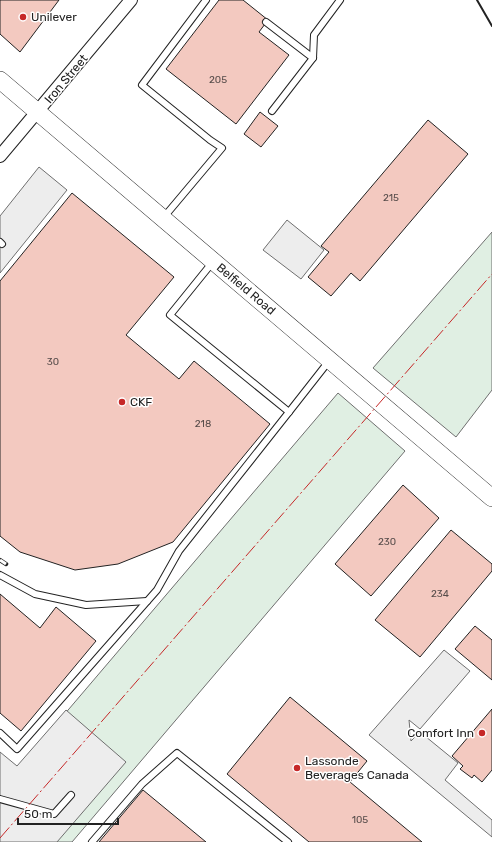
<svg xmlns="http://www.w3.org/2000/svg" width="492" height="842" font-family="Rubik,sans-serif">
<style>
.green{fill:#e0efe3;stroke:#6f6f6f}
.parking{fill:#ededed;stroke:#6f6f6f}
.building{fill:#f3c9c0;stroke:#222}
.lines{fill:none;stroke-linecap:round;stroke-linejoin:round}
.lane-casing{stroke:#222;stroke-width:8}
.street-casing{stroke:#222;stroke-width:14}
.secondary-casing{stroke:#222;stroke-width:18}
.lane{stroke:#fff;stroke-width:6}
.street{stroke:#fff;stroke-width:12}
.secondary{stroke:#fff;stroke-width:17}
.rail-casing{stroke:#222;stroke-width:4.5}
.rail{stroke:#fff;stroke-width:3;stroke-dasharray:9;stroke-linecap:butt}
.wall{stroke:#222;stroke-width:2}
.power{stroke:#c62828;stroke-width:1;stroke-dasharray:14 3 2 3;stroke-linecap:butt}
.poi-dot{fill:#c62828;stroke:#fff;stroke-width:1.5}
.labels{text-anchor:middle;stroke-width:3;stroke-linejoin:round;paint-order:stroke}
.number-label{font-size:10px;fill:#564c4a}
.poi-label{font-size:12px;fill:#222;stroke:#fff;text-anchor:start}
.street-label{font-size:12px;fill:#222;stroke:#fff}
</style>
<rect width="100%" height="100%" fill="#fff"/>
<g class="green">
<path d="M 492,232 L 492,390 L 456,437 L 373,368 Z"/>
<path d="M 338,393 L 405,451 L 72,842 L 0,842 L 0,790 Z"/>
</g>
<g class="parking">
<path d="M 39,167 L 67,190 L 0,273 L 0,216 Z"/>
<path d="M 287,220 L 324,250 L 301,279 L 263,250 Z"/>
<path d="M 444,650 L 470,671 L 420,729 L 409,720 L 411,741 L 420,732 L 458,763 L 445,780 L 492,820 L 492,837 L 369,735 Z"/>
<path d="M 66,710 L 126,762 L 57,842 L 0,842 L 0,752 L 17,766 Z"/>
</g>
<g class="building">
<path d="M 0,0 L 59,0 L 20,52 L 0,34 Z"/>
<path d="M 219,0 L 243,0 L 268,20 L 259,32 L 289,55 L 236,124 L 166,69 Z"/>
<path d="M 260,112 L 278,126 L 261,147 L 244,134 Z"/>
<path d="M 428,120 L 468,154 L 360,281 L 351,273 L 331,296 L 308,277 L 329,252 L 321,246 Z"/>
<path d="M 72,193 L 174,277 L 126,335 L 179,379 L 194,361 L 270,424 L 173,542 L 118,564 L 75,570 L 20,552 L 0,536 L 0,281 Z"/>
<path d="M 403,485 L 439,518 L 371,596 L 335,564 Z"/>
<path d="M 451,530 L 492,564 L 492,571 L 420,657 L 375,620 Z"/>
<path d="M 0,594 L 40,628 L 56,607 L 96,641 L 21,731 L 0,713 Z"/>
<path d="M 475,626 L 492,640 L 492,680 L 455,649 Z"/>
<path d="M 290,697 L 367,761 L 350,782 L 422,842 L 309,842 L 227,774 Z"/>
<path d="M 492,709 L 492,770 L 482,782 L 474,775 L 472,778 L 460,769 L 463,766 L 452,756 Z"/>
<path d="M 143,790 L 206,842 L 99,842 Z"/>
</g>
<g class="lines">
<defs>
<g id="lane">
<path d="M 266,22 L 313,58"/>
<path d="M 272,111 L 313,58 L 314,35 L 340,0"/>
<path d="M 164,217 L 222,148 L 210,140 L 142,85 L 206,0"/>
<path d="M 0,242 L 2,244"/>
<path d="M 212,263 L 170,315 L 289,412 L 329,361"/>
<path d="M 0,575 L 35,594 L 86,605 L 147,601"/>
<path d="M 0,733 L 17,749 L 157,590 L 179,551 L 289,412"/>
<path d="M 0,799 L 54,814 L 71,795"/>
<path d="M 92,842 L 142,784 L 177,753 L 288,842"/>
</g>
<path id="street" d="M 0,156 L 131,0"/>
<path id="secondary" d="M 0,80 L 492,498"/>
</defs>
<use href="#lane" class="lane-casing"/>
<use href="#street" class="street-casing"/>
<use href="#secondary" class="secondary-casing"/>
<use href="#lane" class="lane"/>
<use href="#street" class="street"/>
<use href="#secondary" class="secondary"/>
<defs>
<path id="rail" d="M 0,560 L 6,564"/>
</defs>
<use href="#rail" class="rail-casing"/>
<use href="#rail" class="rail"/>
<path class="wall" d="M 477,0 L 492,26"/>
<path class="power" d="M 0,838 L 492,274"/>
</g>
<g class="poi-dot">
<circle cx="23" cy="17" r="4"/>
<circle cx="122" cy="402" r="4"/>
<circle cx="482" cy="733" r="4"/>
<circle cx="297" cy="768" r="4"/>
</g>
<g class="labels">
<g class="number-label">
<text x="218" y="83">205</text>
<text x="391" y="201">215</text>
<text x="53" y="365">30</text>
<text x="203" y="427">218</text>
<text x="387" y="545">230</text>
<text x="440" y="597">234</text>
<text x="360" y="823">105</text>
</g>
<g class="poi-label">
<text x="31" y="21">Unilever</text>
<text x="130" y="406">CKF</text>
<text x="474" y="737" text-anchor="end">Comfort Inn</text>
<text x="305" y="765">Lassonde<tspan x="305" dy="14">Beverages Canada</tspan></text>
</g>
<g class="street-label">
<text transform="translate(66 79) rotate(-50)" y="4">Iron Street</text>
<text transform="translate(246 289) rotate(40)" y="4">Belfield Road</text>
</g>
</g>
<path d="M18 818v6h100v-6" fill="none" stroke="#222222" stroke-width="2"/>
<text x="24" y="818" font-size="12" fill="#222222" stroke="#ffffff" stroke-width="3" paint-order="stroke">50 m</text>
</svg>
